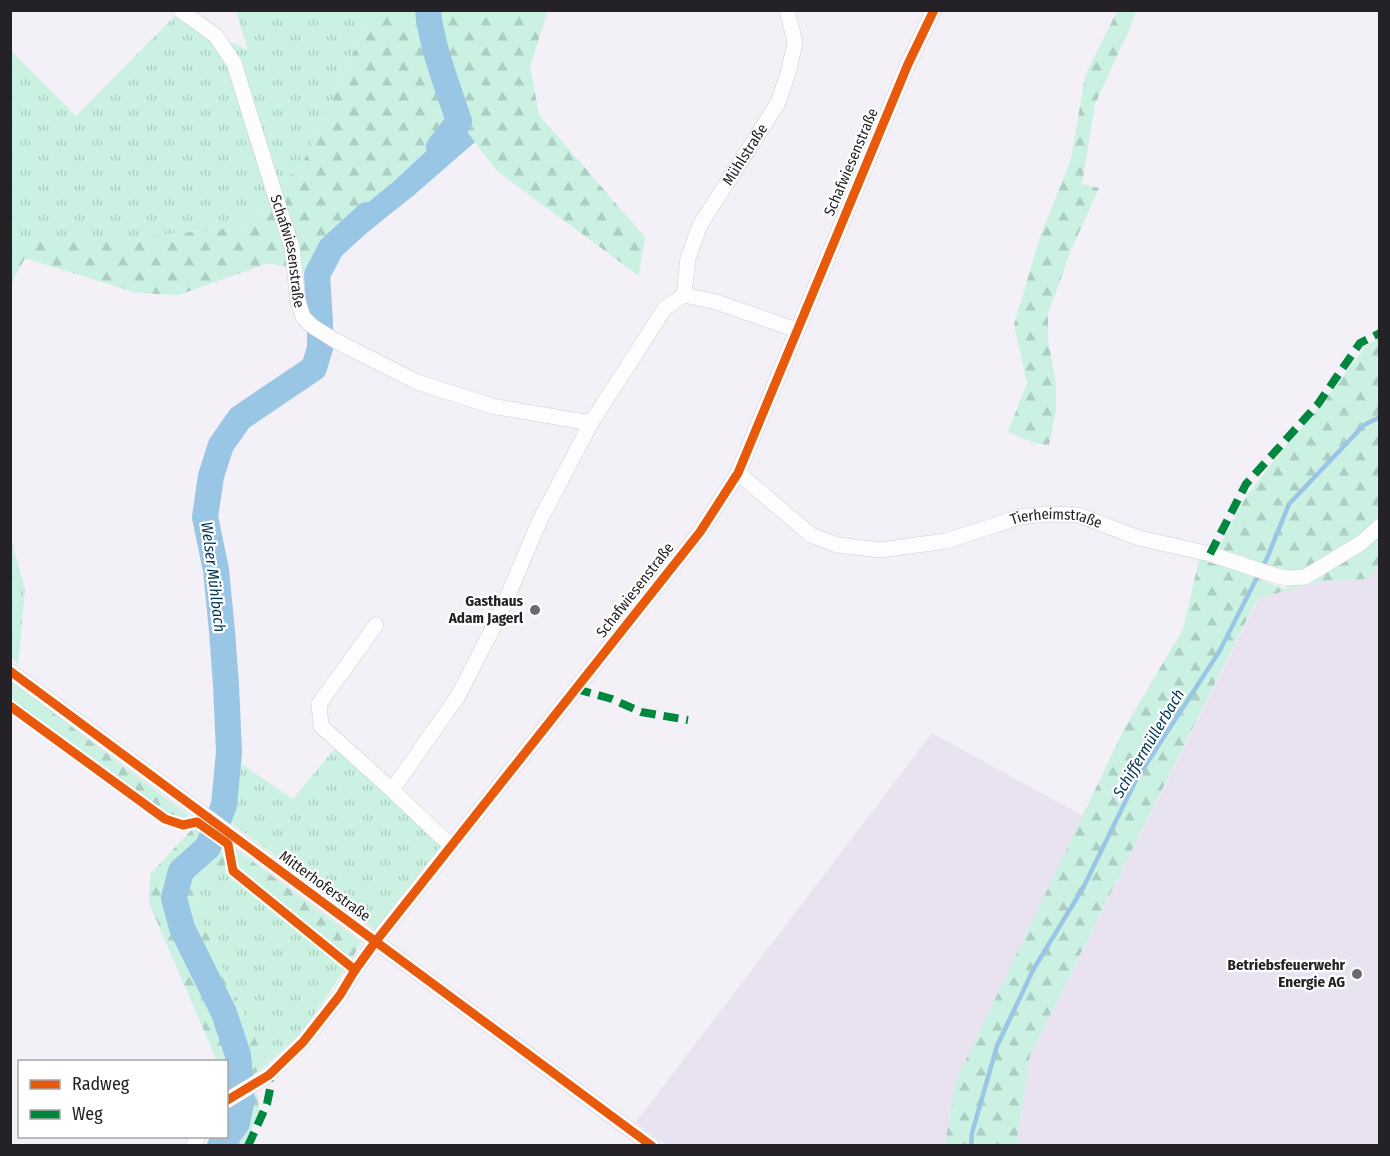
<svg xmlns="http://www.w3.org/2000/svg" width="1390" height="1156" font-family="'Fira Sans Condensed',sans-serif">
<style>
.built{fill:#e9e3f1}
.grass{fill:url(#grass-tufts)}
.forest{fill:url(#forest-firs)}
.water{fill:#99c6e5}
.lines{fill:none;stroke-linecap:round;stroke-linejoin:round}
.stream{stroke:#99c6e5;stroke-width:4.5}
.river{stroke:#99c6e5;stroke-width:26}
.minor-casing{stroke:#d0cdd2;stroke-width:16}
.minor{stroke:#fdfdfe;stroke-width:15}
.quiet{stroke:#00873e;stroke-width:8;stroke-dasharray:15 8;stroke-linecap:butt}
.cycleway-casing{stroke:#fff;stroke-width:13}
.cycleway{stroke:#e8590c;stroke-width:9}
.poi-dot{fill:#6c6a6f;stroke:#fff;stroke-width:2}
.labels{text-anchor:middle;stroke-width:4.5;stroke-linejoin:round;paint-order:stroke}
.street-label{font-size:15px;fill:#242226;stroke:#fff}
.poi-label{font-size:15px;font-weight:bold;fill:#242226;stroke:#fff;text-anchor:end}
.water-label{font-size:16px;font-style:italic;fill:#003652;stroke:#fff}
</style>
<defs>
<pattern id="grass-tufts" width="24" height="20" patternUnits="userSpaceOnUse" patternTransform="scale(1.5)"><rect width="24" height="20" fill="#caf1e2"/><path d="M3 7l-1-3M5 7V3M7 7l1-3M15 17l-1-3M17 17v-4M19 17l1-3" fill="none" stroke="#adcec2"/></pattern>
<pattern id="forest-firs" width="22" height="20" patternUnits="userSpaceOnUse" patternTransform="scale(1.5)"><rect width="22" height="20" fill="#caf1e2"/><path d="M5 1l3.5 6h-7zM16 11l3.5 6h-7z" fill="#adcec2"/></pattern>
</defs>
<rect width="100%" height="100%" fill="#f3f0f7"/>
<g class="built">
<path d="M 1379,567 L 1379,1145 L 1016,1146 L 1030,1055 L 1258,599 L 1320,581 L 1367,579 Z"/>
<path d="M 932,733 L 1083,816 L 955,1083 L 945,1145 L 666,1145 L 636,1122 Z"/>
</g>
<g class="grass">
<path d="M 236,11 L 373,11 L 305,158 L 246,227 L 138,237 L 26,237 L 11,234 L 10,50 L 76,116 L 175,16 L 248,50 Z"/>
<path d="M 11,539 L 25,589 L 18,665 L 11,656 Z"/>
<path d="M 344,737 L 449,835 L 375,930 L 229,821 L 225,753 L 293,799 Z"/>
<path d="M 227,864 L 352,959 L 302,1032 L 267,1064 L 201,920 L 196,892 L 205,869 Z"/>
</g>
<g class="forest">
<path d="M 373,11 L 548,11 L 530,66 L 539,115 L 645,237 L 639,276 L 497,171 L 459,122 L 393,182 L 333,231 L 317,275 L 269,263 L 178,295 L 137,293 L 25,258 L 11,284 L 11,234 L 26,237 L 138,237 L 246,227 L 305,158 Z"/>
<path d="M 1117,11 L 1136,11 L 1130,28 L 1095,104 L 1082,184 L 1099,188 L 1071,250 L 1048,314 L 1048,339 L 1056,384 L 1056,410 L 1049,445 L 1035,443 L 1008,432 L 1027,383 L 1014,325 L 1040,237 L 1071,159 L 1085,76 Z"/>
<path d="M 1379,338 L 1379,567 L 1367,579 L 1320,581 L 1257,599 L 1030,1055 L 1016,1145 L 945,1146 L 955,1083 L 1124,729 L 1183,629 L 1200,556 L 1287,590 L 1281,575 L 1216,553 L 1246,497 L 1276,458 L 1322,404 L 1366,346 Z"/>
<path d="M 11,681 L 188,815 L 184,821 L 170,819 L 11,700 Z"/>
<path d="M 199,822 L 361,942 L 352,959 L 227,865 L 205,869 L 196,892 L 201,920 L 267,1064 L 231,1092 L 227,1082 L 226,1062 L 217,1061 L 149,903 L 150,874 Z"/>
<path d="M 258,1094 L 259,1114 L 245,1145 L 233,1146 L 247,1122 L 245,1101 Z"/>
</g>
<g class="water">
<path d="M 459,121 L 475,142 L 414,195 L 349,247 L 333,231 L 393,182 Z"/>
<path d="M 245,1101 L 247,1122 L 233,1145 L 215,1145 L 221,1137 L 226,1136 L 227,1129 L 233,1119 L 232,1108 Z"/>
</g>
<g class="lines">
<path class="stream" d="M 971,1146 L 972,1133 L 997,1046 L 1033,970 L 1083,888 L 1136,780 L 1219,652 L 1268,556 L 1289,504 L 1364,425 L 1380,417"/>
<g class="river">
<path d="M 428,10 C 431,45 448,88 459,121 L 439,147"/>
<path d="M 220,1146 L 237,1123 L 242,1098 L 238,1055 L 224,1013 L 182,928 L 174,898 L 181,871 L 208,847 L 224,805 L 229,752 L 226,685 L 222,631 L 216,570 L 205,517 L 211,476 L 221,445 L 240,418 L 314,368 L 320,348 L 320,321 L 317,275 L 331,248 L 367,215"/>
</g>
<defs>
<g id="minor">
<path id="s1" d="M 180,10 L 216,36 L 234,63 L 274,192 L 292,247 L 298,301 L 303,317 L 312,326 L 336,341 L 417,382 L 492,406 L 591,423"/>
<path id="s2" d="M 684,295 L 688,258 L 700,225 L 778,103 L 789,70 L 795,42 L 787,10"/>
<path id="s3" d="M 738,473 L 811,535 L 837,545 L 880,550 L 946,541 L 1020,517 L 1046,514 L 1078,515 L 1139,538 L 1210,554 L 1277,576 L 1288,578 L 1305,577 L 1361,543 L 1380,526"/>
<path d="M 376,625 L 319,704 L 321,726 L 392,790"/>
<path d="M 10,671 L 652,1146"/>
<path d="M 451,846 L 392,790 L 458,696 L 500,614 L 540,520 L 591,423 L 665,308 L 684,295 L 716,302 L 797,330"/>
<path d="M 226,1101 L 269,1075 L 303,1042 L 340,995 L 355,970 L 376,941 L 700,532 L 738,473 L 908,64 L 934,10"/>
<path d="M 193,1146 L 198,1136"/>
</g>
</defs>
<use href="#minor" class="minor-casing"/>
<use href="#minor" class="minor"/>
<g class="quiet">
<path d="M 1210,554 L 1246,484 L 1318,404 L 1360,343 L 1380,333"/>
<path d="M 576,689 L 612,699 L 641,712 L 688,720"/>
<path d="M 248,1146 L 267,1104 L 270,1089 L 269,1075"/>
</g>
<defs>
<g id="cycleway">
<path d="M 10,671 L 652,1146"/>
<path d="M 10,706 L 165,819 L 183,825 L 197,822 L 228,844 L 233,871 L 355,970"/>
<path d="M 226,1101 L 269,1075 L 303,1042 L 340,995 L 355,970 L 376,941 L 700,532 L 738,473 L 908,64 L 934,10"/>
</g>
</defs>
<use href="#cycleway" class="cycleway-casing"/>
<use href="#cycleway" class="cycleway"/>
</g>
<g class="poi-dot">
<circle cx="535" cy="610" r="6"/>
<circle cx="1357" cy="974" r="6"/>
</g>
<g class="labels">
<g class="street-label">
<text dy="5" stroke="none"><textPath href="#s2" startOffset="156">Mühlstraße</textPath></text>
<text transform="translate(851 162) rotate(-67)" y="5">Schafwiesenstraße</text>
<text dy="5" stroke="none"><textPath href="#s1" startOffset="273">Schafwiesenstraße</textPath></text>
<text dy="5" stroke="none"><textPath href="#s3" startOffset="348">Tierheimstraße</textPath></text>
<text transform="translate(635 590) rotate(-52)" y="5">Schafwiesenstraße</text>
<text transform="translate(325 886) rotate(36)" y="5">Mitterhoferstraße</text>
</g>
<g class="poi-label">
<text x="523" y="606">Gasthaus<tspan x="523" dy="17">Adam Jagerl</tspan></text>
<text x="1345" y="970">Betriebsfeuerwehr<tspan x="1345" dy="17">Energie AG</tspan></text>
</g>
<g class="water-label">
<text transform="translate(214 577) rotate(83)" y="6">Welser Mühlbach</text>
<text transform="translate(1148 743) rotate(-59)" y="6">Schiffermüllerbach</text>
</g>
</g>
<rect width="1390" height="1156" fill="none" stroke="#242226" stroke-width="24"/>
<rect x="18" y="1060" width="210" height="78" fill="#ffffff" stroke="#a7a7a8" stroke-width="1.5"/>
<rect x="30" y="1080" width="30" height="9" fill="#e8590c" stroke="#a7a7a8" stroke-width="1.5"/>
<text x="72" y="1090" font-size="18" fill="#242226">Radweg</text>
<rect x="30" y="1110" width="30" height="9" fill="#00873e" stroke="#a7a7a8" stroke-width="1.5"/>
<text x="72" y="1120" font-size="18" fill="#242226">Weg</text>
</svg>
